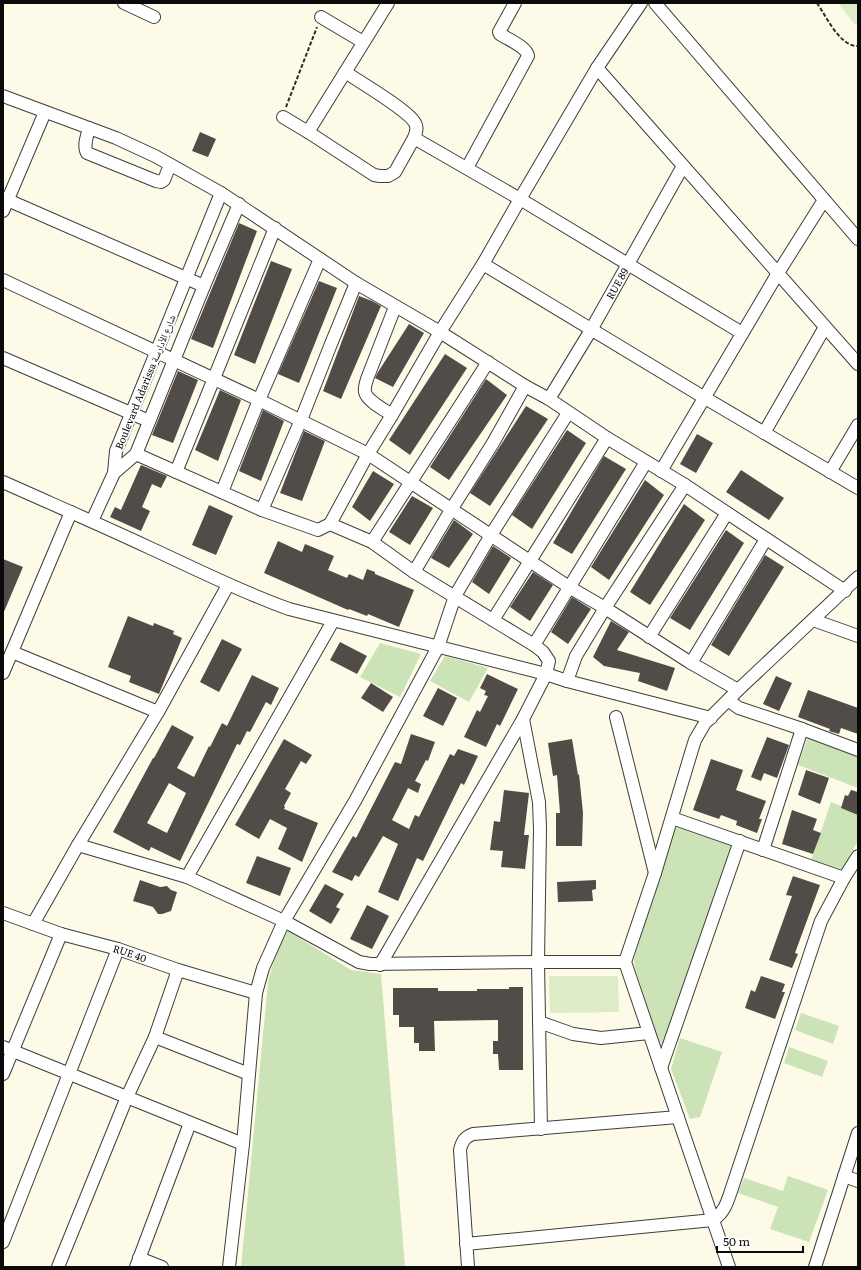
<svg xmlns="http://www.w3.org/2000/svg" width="861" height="1270" font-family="Literata,'Noto Naskh Arabic',serif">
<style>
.green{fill:#cbe3b6}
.pitch{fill:#ddebc7}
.building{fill:#514c47;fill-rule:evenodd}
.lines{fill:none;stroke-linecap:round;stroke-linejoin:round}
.minor-casing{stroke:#3d3d3d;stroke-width:14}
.path{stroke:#2c2c2c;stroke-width:2;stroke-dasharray:4 2;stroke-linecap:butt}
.minor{stroke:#fff;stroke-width:12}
.labels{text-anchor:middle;stroke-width:4;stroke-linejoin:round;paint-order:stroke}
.street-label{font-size:10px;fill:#0a0a0a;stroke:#fff}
</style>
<rect width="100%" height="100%" fill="#fdfae8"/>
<g class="green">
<path d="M 380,643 L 421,654 L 400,697 L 360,677 Z"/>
<path d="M 445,656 L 488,668 L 469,702 L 430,681 Z"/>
<path d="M 808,737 L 858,756 L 858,788 L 798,765 Z"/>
<path d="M 831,802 L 858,812 L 858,840 L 845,866 L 843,868 L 840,869 L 811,861 Z"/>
<path d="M 677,826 L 682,826 L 732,844 L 663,1045 L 659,1041 L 635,968 L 634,959 L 674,829 Z"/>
<path d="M 288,931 L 351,970 L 381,974 L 405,1267 L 241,1267 L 268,982 C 273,962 277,948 288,931 Z"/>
<path d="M 801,1013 L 839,1026 L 833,1044 L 795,1030 Z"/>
<path d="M 680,1038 L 722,1052 L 700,1117 L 690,1119 L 671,1069 Z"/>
<path d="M 789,1047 L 828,1061 L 822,1077 L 784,1063 Z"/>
<path d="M 788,1176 L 828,1190 L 809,1242 L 770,1229 L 778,1207 L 738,1193 L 744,1178 L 783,1191 Z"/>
</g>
<g class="pitch">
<path d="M 838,3 L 858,3 L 858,23 L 855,25 Z"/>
<path d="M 549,976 L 618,976 L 619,1012 L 550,1013 Z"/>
</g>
<g class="building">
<path d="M 200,132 L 216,139 L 208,157 L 192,151 Z"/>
<path d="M 239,223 L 257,231 L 213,348 L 191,339 Z"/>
<path d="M 271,261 L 292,269 L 255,364 L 234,355 Z"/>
<path d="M 319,281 L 337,288 L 299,383 L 278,374 Z"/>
<path d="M 359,296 L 372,301 L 381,306 L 341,399 L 323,391 Z"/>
<path d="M 409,324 L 424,333 L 393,387 L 375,378 L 378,372 Z"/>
<path d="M 445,354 L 467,368 L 410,455 L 389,440 Z"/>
<path d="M 178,371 L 198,380 L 173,443 L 152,435 Z"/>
<path d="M 486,379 L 507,395 L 449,480 L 430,467 Z"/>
<path d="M 220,390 L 241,400 L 218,461 L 195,450 Z"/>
<path d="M 526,406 L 548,419 L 490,506 L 470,493 Z"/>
<path d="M 263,410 L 284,421 L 261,481 L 239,471 Z"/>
<path d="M 567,430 L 586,443 L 532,529 L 512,515 Z"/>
<path d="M 304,431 L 325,441 L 302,501 L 280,493 Z"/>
<path d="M 697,434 L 713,443 L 696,473 L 680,464 Z"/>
<path d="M 604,456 L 626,469 L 572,554 L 553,543 Z"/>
<path d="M 141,465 L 167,476 L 161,488 L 152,484 L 142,507 L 150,511 L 141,531 L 110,517 L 115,507 L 121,510 Z"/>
<path d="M 741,470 L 784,498 L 769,520 L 726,492 Z"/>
<path d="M 373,471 L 394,484 L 370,521 L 352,507 Z"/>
<path d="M 645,480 L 664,495 L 609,580 L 591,567 Z"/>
<path d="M 412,496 L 433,508 L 410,545 L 389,532 Z"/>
<path d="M 684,504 L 705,520 L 650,605 L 630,592 Z"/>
<path d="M 209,505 L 233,516 L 216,555 L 192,545 Z"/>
<path d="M 454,520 L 473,534 L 449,568 L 431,558 Z"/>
<path d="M 726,530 L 744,543 L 690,630 L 670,618 Z"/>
<path d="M 278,541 L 302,552 L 305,544 L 334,556 L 328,570 L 347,578 L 349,574 L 363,580 L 367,569 L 375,572 L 375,574 L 414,590 L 399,627 L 368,614 L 367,616 L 349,609 L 348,610 L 264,573 Z"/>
<path d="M 493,546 L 511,558 L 489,594 L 472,582 Z"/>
<path d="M 765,555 L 784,567 L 729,656 L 711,645 Z"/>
<path d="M 3,559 L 23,567 L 3,614 Z"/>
<path d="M 533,572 L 553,585 L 530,621 L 510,607 Z"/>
<path d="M 572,597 L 591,609 L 568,644 L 551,632 Z"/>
<path d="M 128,616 L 153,626 L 154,623 L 174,631 L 173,634 L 182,638 L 159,694 L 129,682 L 131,676 L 108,667 Z"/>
<path d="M 611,621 L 629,632 L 617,650 L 675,668 L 667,691 L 638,681 L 640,673 L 604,666 L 593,657 Z"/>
<path d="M 222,639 L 242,649 L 219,692 L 200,682 Z"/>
<path d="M 340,642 L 367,656 L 357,674 L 330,660 Z"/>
<path d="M 487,674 L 518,689 L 500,726 L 497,724 L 486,747 L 464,737 L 477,710 L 480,712 L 488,696 L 484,695 L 486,691 L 480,688 Z"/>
<path d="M 252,675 L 279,688 L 271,705 L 266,702 L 250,732 L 247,731 L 240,745 L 237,744 L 180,861 L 151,847 L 149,851 L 113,832 L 153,758 L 154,758 L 172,725 L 194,737 L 177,768 L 194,777 L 209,746 L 210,747 L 222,723 L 227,726 ZM 169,783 L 186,793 L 167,833 L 147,823 Z"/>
<path d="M 776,676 L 792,683 L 779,711 L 763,704 Z"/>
<path d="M 371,683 L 393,697 L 383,712 L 361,698 Z"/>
<path d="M 438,688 L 457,698 L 443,726 L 423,716 Z"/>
<path d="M 808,690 L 858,708 L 858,734 L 841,728 L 839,734 L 829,731 L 830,729 L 798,717 Z"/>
<path d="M 411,734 L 435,742 L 428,761 L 426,760 L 415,781 L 421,784 L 418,793 L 408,788 L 392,820 L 409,829 L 415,815 L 419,817 L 450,754 L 454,756 L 458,749 L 478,756 L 464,785 L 461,783 L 423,861 L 417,858 L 398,901 L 378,892 L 398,844 L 383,836 L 359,877 L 355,875 L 352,881 L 332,872 L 353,836 L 356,838 L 395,762 L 401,764 Z"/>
<path d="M 767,737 L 789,745 L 777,778 L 764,773 L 761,781 L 751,777 Z"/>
<path d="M 284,739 L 312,755 L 306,764 L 301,761 L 285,789 L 291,793 L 284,806 L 285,807 L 284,809 L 318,823 L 302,862 L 278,849 L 287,828 L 270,819 L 259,839 L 235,825 Z"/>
<path d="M 572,739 L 578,775 L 579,774 L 583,813 L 582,846 L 556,846 L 556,813 L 560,813 L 557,775 L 553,776 L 548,743 Z"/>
<path d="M 711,759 L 743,770 L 736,790 L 766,801 L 759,819 L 762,819 L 757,833 L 736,825 L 737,821 L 721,815 L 719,819 L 693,810 Z"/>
<path d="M 806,770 L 829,778 L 820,804 L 798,795 Z"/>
<path d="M 504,790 L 529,793 L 524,835 L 529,835 L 525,869 L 501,867 L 503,851 L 490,850 L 494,821 L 500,822 Z"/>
<path d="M 851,790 L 858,792 L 858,815 L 841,808 L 845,795 L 848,796 Z"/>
<path d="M 792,810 L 817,819 L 813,830 L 821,833 L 813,854 L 782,844 Z"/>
<path d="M 257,856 L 291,868 L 280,896 L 246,883 Z"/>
<path d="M 793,876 L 820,885 L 795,953 L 798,954 L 792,968 L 769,960 L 792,896 L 786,895 Z"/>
<path d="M 140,880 L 160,887 L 167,886 L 171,890 L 177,892 L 171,911 L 162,914 L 158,914 L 153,907 L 133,901 Z"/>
<path d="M 596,880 L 596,889 L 592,890 L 593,901 L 558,902 L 557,882 Z"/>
<path d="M 325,884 L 344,894 L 336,907 L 340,909 L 331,924 L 309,911 Z"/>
<path d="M 367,905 L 389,916 L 372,949 L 350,939 Z"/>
<path d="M 761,976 L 785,984 L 782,992 L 785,992 L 775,1019 L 745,1008 L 751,990 L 755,992 Z"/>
<path d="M 509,987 L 523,987 L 523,1070 L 499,1070 L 498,1054 L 493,1054 L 493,1041 L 498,1041 L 498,1020 L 434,1021 L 435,1051 L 419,1051 L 419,1043 L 414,1043 L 414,1027 L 399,1027 L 399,1015 L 393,1015 L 393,988 L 438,988 L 438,991 L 477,991 L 477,989 L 509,989 Z"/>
</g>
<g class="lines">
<defs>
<g id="minor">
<path d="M 124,3 L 154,17"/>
<path d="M 655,3 L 858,239"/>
<path d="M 321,17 L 363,42"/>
<path d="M 597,68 L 858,364"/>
<path d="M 3,96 L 116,138 L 155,156 L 221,193 L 356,283 L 440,332 L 525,386 L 549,399 L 607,438 L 685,485 L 845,591"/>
<path d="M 283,117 L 308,132 L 374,175 L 380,176 L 388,176 L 395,172 L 414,138 C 416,133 418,128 415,123 C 408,110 360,82 345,72"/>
<path d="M 89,128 C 87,137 83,145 87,153 L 156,181 L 161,182 L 164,180 L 170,165"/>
<path d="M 308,132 L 388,3"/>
<path d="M 414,138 L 520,199 L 742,333"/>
<path d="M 467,168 L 528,56 C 527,47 507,39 500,34 L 499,32 L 515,3"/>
<path d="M 3,198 L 204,286"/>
<path d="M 3,211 L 45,112"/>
<path d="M 483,264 L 705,398 L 858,488"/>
<path d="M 3,280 L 259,400 L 368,454 L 569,587 L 605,608 L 691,663 L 738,690"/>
<path d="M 3,358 L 149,421"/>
<path id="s1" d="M 549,399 L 591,330 L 683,166"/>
<path d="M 392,415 C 385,410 367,401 365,392 C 364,388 366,383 367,379 L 395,307"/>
<path d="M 764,433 L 825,327"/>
<path d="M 136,454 L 262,510 L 318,530 L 330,524 L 372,542 L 414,572 L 534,645 L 543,652 L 549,661 L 546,674 L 523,719 L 380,965"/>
<path d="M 661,471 L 778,273 L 824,200"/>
<path d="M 176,472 L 275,228"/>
<path d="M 830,472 L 858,425"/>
<path d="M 114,473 L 136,454 L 204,286 L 239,204"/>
<path d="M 3,482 C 52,504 101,525 150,548 C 196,569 241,592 289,609 L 546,674 L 567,681 L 711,718"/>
<path d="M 222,492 L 259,400 L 320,259"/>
<path d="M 262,510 L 301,420 L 331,344 L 356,283"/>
<path d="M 92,521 L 114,473 L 116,451 L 221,193"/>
<path d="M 330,524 L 368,454 L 392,415 L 440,332 L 483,264 L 520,199 L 597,68 L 641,3"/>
<path d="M 372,542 L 454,415 L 488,362"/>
<path d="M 414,572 L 451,510 L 493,443 L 525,386"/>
<path d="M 493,620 L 607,438"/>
<path d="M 813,620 L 858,636"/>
<path d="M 649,637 L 727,513"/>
<path d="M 534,645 L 646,462"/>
<path d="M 12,652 L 158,712"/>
<path d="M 691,663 L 766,539"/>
<path d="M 3,673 L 71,512"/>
<path d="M 567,681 L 576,656 L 605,608 L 685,485"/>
<path d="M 729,701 L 739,708 L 802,729 L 858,750"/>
<path d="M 616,717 L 655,873"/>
<path d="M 523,719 L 539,802 L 540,829 L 538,962 L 541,1129"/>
<path d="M 672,818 L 844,878"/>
<path d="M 78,845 L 187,877 L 284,921 L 359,962 L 370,964 L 538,962 L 625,962"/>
<path d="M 763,850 L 802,729"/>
<path d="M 187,877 L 333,621"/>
<path id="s2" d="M 3,913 L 61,934 L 118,949 L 178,970 L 256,993"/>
<path d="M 33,924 L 78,845 L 158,712 L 228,585"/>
<path d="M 539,1022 L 573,1034 L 601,1038 L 649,1033"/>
<path d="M 155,1037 L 249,1074"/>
<path d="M 3,1047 L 243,1144"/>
<path d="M 661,1068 L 740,841"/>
<path d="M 3,1074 L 61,934"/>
<path d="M 844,1176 L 858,1181"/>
<path d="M 3,1242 L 118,949"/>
<path d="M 466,1244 L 713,1220 C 724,1213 727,1203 731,1191 L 821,921 L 844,878 L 858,856"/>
<path d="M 139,1258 L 162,1267"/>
<path d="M 58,1267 L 127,1097 L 155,1037 L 178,970"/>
<path d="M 136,1267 L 190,1123"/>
<path d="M 229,1267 L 243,1144 L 256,993 L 263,968 L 284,921 L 355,801 L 438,647 L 455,596 L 491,535 L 568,413"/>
<path d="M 468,1267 L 460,1150 C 462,1141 465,1137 473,1134 L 678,1117"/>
<path d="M 729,1267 L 625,962 L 655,873 L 691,753 L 695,740 L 705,723 L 738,690 L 858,577"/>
<path d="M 815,1267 L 858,1133"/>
</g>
</defs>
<use href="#minor" class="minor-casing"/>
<g class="path">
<path d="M 817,3 C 826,16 840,47 858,46"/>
<path d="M 286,107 L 317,27"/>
</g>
<use href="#minor" class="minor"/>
</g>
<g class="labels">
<g class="street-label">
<text dy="4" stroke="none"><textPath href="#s1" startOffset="134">RUE 89</textPath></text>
<text transform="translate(145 382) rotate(-68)" y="4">Boulevard Adarissa شارع الأدارسة</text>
<text dy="4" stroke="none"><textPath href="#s2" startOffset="133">RUE 40</textPath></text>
</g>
</g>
<rect width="861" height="1270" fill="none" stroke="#0a0a0a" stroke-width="8"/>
<path d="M717 1246v6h86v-6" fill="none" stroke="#0a0a0a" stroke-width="2"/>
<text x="723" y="1246" font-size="12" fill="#0a0a0a" stroke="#ffffff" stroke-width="3" paint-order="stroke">50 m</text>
</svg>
